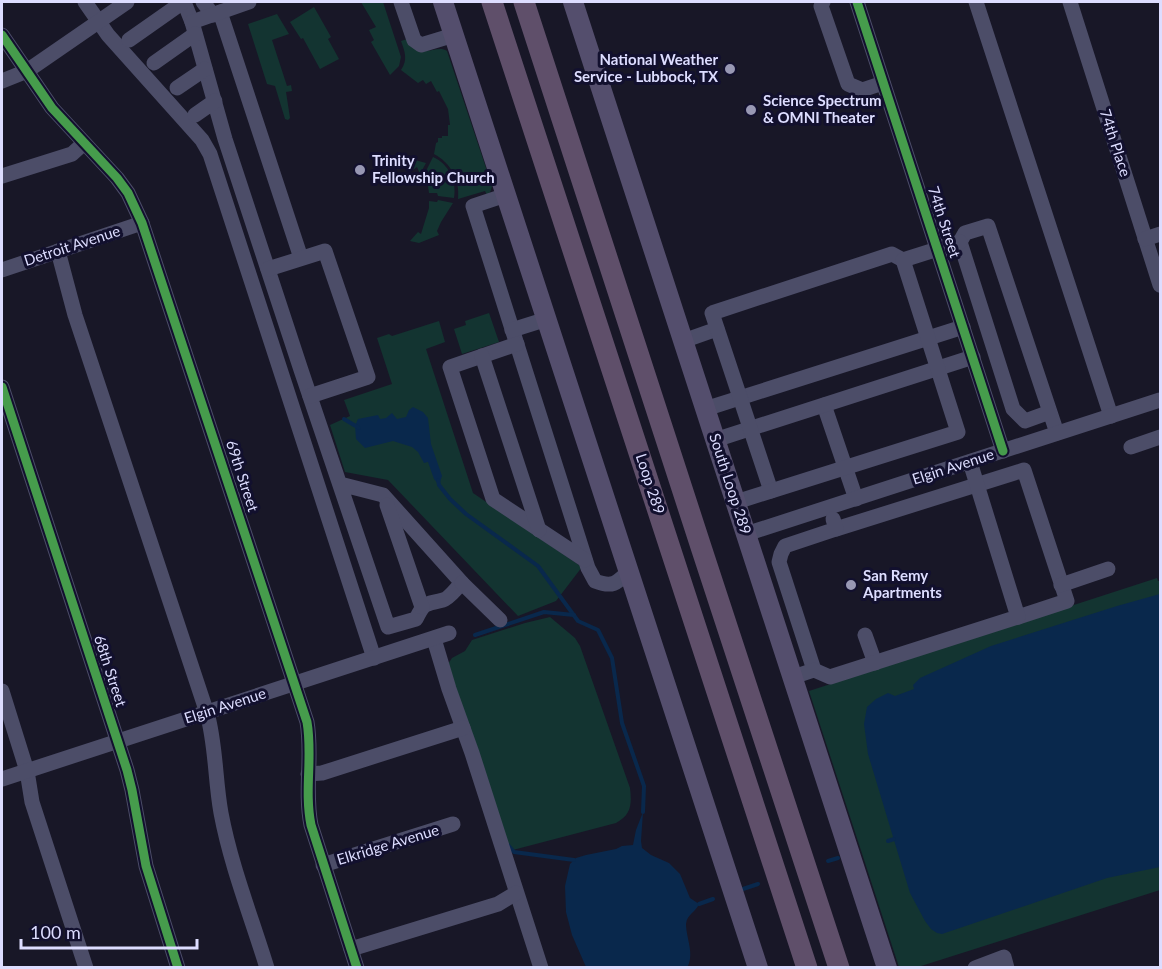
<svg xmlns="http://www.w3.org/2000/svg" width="1162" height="969" font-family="Lato,sans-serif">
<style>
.green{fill:#133431}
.water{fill:#09284c}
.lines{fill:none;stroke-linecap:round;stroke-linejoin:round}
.stream{stroke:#09284c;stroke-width:4}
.minor{stroke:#4c4d68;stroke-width:15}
.major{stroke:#544e6d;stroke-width:20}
.highway{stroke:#5f4f6a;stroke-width:21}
.cycleway-casing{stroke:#12102e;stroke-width:13}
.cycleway{stroke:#469c4c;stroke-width:9}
.poi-dot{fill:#9898b3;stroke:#12102e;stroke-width:2}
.labels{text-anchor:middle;stroke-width:6;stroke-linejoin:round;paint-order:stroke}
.poi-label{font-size:15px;font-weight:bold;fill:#ddf;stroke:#12102e;text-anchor:start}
.street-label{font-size:15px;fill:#ddf;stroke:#12102e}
</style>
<rect width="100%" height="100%" fill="#181727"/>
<g class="green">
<path d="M 361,2 L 383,2 L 401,57 L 399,66 L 390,75 L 371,42 L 374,40 L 369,30 L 376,27 Z"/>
<path d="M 314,7 L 331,37 L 328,39 L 339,59 L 320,69 L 303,38 L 301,39 L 290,22 Z"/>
<path d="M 277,14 L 289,34 L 272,40 L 287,86 L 291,85 L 292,91 L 286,92 L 290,118 L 288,120 L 285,119 L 275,86 L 267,84 L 248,24 Z"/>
<path d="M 410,38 L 423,51 C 431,52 440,46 447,51 L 492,186 C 491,189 491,193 487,195 L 485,191 L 458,199 C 460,180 451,163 434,154 L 436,143 L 438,142 L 438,138 L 442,138 L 442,136 L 448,136 L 448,125 L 450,125 L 448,109 L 439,91 L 437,92 L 431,81 L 426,84 L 423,80 L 418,83 L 401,70 C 408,60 405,52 401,41 Z"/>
<path d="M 404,157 L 426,163 L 420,174 L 417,167 L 410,172 L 400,164 Z"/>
<path d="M 433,157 C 449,164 457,182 454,198 L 438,196 L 437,193 L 429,193 L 428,186 L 424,175 Z"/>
<path d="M 438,200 L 453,203 L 441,222 L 437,231 L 439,235 L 419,243 L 410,241 L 418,232 L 421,234 L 429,208 L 429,201 L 437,202 Z"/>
<path d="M 489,313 L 499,342 L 462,354 L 454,329 L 466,325 L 465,321 Z"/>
<path d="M 439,321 L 445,342 L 426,349 L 473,493 L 582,567 L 556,601 L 518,616 L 388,480 L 345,472 L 330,425 L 350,416 L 344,400 L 392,384 L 377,338 L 389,334 L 392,336 Z"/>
<path d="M 1157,578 L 1158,581 L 1160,581 L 1160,890 L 918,967 L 899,967 L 809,691 Z"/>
<path d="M 550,617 L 575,638 L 580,646 L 630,788 C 632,805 631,815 616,823 L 509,851 L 448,664 L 452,658 L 465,651 L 472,640 L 525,623 Z"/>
</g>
<g class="water">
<path d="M 413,407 L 423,412 L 428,418 L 431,444 L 442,476 L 439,485 L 434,479 L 428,462 L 424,463 L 418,452 L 412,447 L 393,441 L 365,448 L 356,439 L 355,426 L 358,419 L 378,415 L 380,419 L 386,418 L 392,413 L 397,419 L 406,417 L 409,410 Z"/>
<path d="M 1160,594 L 1160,867 L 1107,878 L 942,934 L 937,933 L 931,929 L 925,921 L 910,893 L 868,754 L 864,724 L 867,707 L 876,699 L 888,693 L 895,696 L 914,689 L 913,685 L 920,678 L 991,646 L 1117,606 Z"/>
<path d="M 643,812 L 641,841 L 642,848 L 651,855 L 669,863 L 680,874 L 690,898 L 699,904 C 696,912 687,914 686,924 C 686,938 695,954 687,968 L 586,967 L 572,935 L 566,912 L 565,886 L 570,864 L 576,858 L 586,855 L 616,849 L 622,846 L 633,845 L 636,830 Z"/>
</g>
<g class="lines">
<g class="stream">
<path d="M 344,419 L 359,428"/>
<path d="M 438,480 L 439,485 L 450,499 L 466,514 L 538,566 L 578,621 L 598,630 L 612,658 L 622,723 L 644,786 L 643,812"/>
<path d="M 475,635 L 544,612 L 574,615"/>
<path d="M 888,841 L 894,839"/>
<path d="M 508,845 L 514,852 L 574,860"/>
<path d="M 828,861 L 838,858"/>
<path d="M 743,889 L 758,884"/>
<path d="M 699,904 L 713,899"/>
</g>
<g class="minor">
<path d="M 85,2 L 108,35 L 202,140 L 210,154 L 374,658"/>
<path d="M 184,2 L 192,22 L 225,139 L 301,370 C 330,455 359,541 388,627 L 416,619 C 425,601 425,605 443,600 C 450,598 456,588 462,583 L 383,495 L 340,484"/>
<path d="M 203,2 L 213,15"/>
<path d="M 401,2 L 414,40 L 421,45 L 454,35"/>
<path d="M 823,2 L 821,6 L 848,84 L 862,90 L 883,83"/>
<path d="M 857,2 L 1003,451"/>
<path d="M 976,2 L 1111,416"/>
<path d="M 1070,2 L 1160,285"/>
<path d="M 220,12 L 301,258"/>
<path d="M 192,22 L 249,2"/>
<path d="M 2,35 L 52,108 L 117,178 L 128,193 L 142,223 L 307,722 C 313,756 304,790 311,825 L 357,968"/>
<path d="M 129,40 L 183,2"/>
<path d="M 154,63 L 195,34"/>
<path d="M 2,81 L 27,71 L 127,2"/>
<path d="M 177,88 L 205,69"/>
<path d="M 195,115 L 215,101"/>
<path d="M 2,176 L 72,154 L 84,143"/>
<path d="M 506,195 L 473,206 L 588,568 L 595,581 C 613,588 617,583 629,571"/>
<path d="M 1145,239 L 1160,234"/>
<path d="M 58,251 L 75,315 L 207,713 C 216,745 215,780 221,813 C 231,866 251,916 267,968"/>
<path d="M 268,269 L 325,251 L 368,377 L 310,396"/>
<path d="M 2,270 L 142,223"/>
<path d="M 512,330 L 547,319"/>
<path d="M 683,341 L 717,329"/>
<path d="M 517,344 L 450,367 L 493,499 L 585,560"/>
<path d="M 482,356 L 539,530"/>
<path d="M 2,387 L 127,770 L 132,790 L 146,866 L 178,968"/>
<path d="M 824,405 L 856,499"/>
<path d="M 705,409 L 963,327"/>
<path d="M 1050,412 L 1025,421 L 1013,409 L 960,242 L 965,233 L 988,226 L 1057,433"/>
<path d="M 715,440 L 973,357"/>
<path d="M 1131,447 L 1160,437"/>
<path d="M 771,491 L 712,313 L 892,254 L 903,260"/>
<path d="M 736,502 L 958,432 L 903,260 L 960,242"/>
<path d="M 387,505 L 422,607"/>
<path d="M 836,529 L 1024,470 L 1067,601 L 1018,617"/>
<path d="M 746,534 L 1160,400"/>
<path d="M 462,583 L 500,620"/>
<path d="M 1061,585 L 1108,569"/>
<path d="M 865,635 L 875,663"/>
<path d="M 434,639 L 449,689 L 472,753 L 541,968"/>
<path d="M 814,670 L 779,562 L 781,554 L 785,546 L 836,529 L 833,519"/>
<path d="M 793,677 L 814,670 L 830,677 L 1018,617 L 970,462"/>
<path d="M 2,691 L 27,771 L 32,802 L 86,968"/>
<path d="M 308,774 L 322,773 L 463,728"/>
<path d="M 2,779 L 449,633"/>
<path d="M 323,865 L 453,824"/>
<path d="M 351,949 L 498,904 L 516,893"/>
<path d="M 975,968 L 1004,957 L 1007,968"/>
</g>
<g class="major">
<path d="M 443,2 L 758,968"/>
<path d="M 573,2 L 887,968"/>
</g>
<g class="highway">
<path d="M 492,2 L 807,968"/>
<path d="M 524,2 L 702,550 L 839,968"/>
</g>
<defs>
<g id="cycleway">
<path d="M 857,2 L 1003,451"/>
<path d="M 2,35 L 52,108 L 117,178 L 128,193 L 142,223 L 307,722 C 313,756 304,790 311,825 L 357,968"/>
<path d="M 2,387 L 127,770 L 132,790 L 146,866 L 178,968"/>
</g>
</defs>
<use href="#cycleway" class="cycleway-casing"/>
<use href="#cycleway" class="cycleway"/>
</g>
<g class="poi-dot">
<circle cx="730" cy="69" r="6"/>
<circle cx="751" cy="110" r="6"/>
<circle cx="360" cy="170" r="6"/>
<circle cx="851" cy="585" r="6"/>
</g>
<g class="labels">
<g class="poi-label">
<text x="718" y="65" text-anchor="end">National Weather<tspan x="718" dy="17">Service - Lubbock, TX</tspan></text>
<text x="763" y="106">Science Spectrum<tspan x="763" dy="17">&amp; OMNI Theater</tspan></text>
<text x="372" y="166">Trinity<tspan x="372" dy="17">Fellowship Church</tspan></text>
<text x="863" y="581">San Remy<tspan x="863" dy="17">Apartments</tspan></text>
</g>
<g class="street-label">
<text transform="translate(1115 143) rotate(72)" y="5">74th Place</text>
<text transform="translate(944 222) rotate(72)" y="5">74th Street</text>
<text transform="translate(72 246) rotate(-18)" y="5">Detroit Avenue</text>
<text transform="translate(953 467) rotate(-18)" y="5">Elgin Avenue</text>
<text transform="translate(242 476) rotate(72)" y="5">69th Street</text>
<text transform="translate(650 484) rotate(72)" y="5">Loop 289</text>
<text transform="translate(730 484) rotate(72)" y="5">South Loop 289</text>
<text transform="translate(110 671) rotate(72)" y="5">68th Street</text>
<text transform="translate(225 706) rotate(-18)" y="5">Elgin Avenue</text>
<text transform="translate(388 845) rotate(-17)" y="5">Elkridge Avenue</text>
</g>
</g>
<rect width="1162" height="969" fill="none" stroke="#ddddff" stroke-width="6"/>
<path d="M21 939v9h176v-9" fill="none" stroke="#ddddff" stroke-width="3"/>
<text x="30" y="939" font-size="18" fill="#ddddff" stroke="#12102e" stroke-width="4.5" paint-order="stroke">100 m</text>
</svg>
